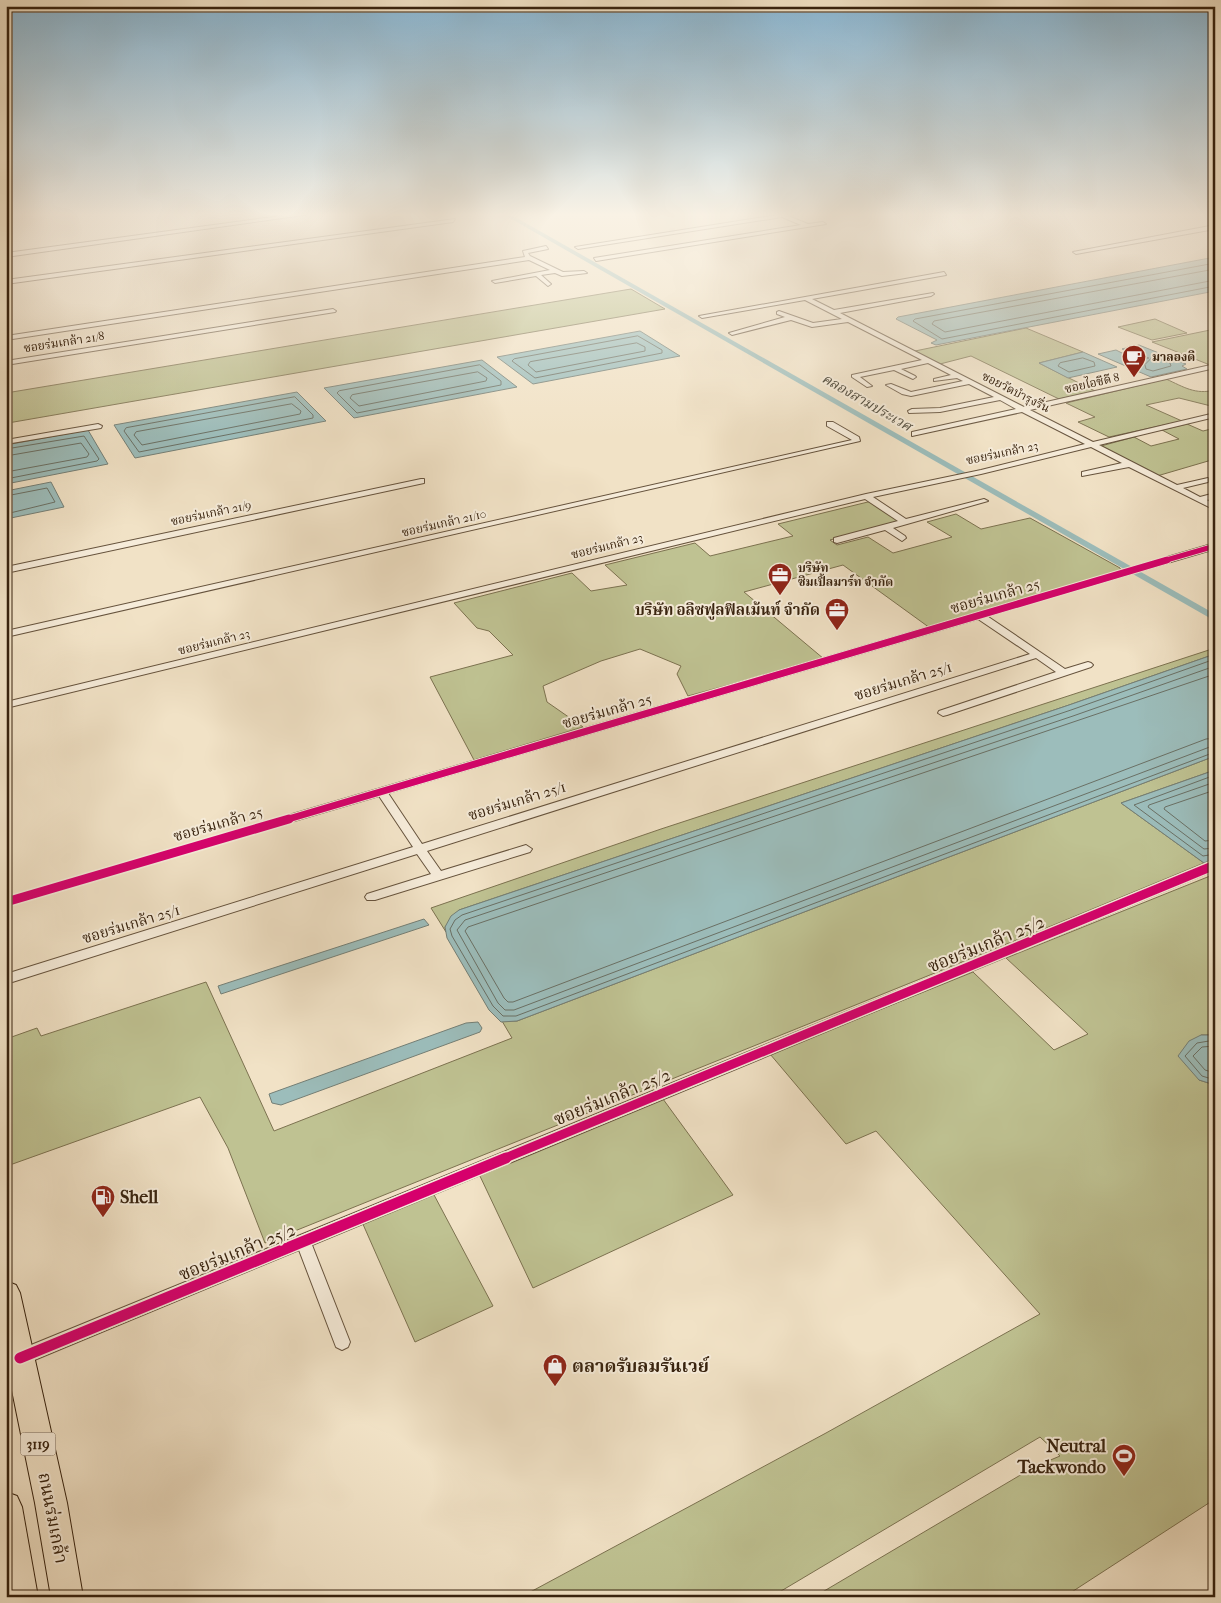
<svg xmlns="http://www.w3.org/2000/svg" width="1221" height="1603" font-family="'IM FELL French Canon','Noto Serif Thai',serif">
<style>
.green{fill:#bfc292;stroke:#7c7250}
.water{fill:#9cbdbb;stroke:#747f76}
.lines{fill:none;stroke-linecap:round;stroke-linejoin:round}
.shore{stroke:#6a7065;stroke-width:1}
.canal{fill:#9cbdbb;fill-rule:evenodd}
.street-casing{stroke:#66533d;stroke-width:2}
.primary-casing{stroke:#38230f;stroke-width:2}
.street{fill:#f6ecda;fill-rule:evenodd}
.primary{fill:#f1e2c6;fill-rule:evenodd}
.cycleway-far3-casing{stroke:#f6ecda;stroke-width:7}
.cycleway-far2-casing{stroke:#f6ecda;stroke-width:9}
.cycleway-far1-casing{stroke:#f6ecda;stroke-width:12}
.cycleway-casing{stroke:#f6ecda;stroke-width:14}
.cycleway-far3{stroke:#d6006c;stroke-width:5}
.cycleway-far2{stroke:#d6006c;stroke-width:7}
.cycleway-far1{stroke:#d6006c;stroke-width:9}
.cycleway{stroke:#d6006c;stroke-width:11}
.labels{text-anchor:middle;stroke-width:4;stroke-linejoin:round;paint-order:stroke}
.far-street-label{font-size:12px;fill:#38230f;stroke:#f6ecda}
.far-poi-label{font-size:12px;font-weight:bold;fill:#38230f;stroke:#f6ecda;text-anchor:start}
.far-water-label{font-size:14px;font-style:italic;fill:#565143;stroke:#f6ecda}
.shield{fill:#f6ecda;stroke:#715f4c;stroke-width:1}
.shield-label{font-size:14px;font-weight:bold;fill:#38230f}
.street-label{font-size:15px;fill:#38230f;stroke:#f6ecda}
.poi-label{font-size:15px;font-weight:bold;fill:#38230f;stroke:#f6ecda;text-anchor:end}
.near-street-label{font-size:18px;fill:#38230f;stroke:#f6ecda}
.near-poi-label{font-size:18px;font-weight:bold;fill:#38230f;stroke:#f6ecda;text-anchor:start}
</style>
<rect width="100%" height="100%" fill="#f1e2c6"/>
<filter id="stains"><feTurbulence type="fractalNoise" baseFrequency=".004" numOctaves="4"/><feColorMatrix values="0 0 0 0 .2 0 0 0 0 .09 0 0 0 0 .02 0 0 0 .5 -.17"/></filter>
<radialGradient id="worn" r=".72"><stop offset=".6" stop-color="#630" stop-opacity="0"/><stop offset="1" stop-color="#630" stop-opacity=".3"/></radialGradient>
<g class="green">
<path d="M 631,289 L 665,309 L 8,423 L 6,421 L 6,393 Z"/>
<path d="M 1155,319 L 1187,333 L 1152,340 L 1118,327 Z"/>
<path d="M 1026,328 L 1083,352 L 1039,363 L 1095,391 L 1059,399 L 971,356 L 940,364 L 915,351 Z"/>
<path d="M 1215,329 L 1215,364 L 1210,365 L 1152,342 Z"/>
<path d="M 1166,379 C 1184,387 1195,395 1215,390 L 1215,407 L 1179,398 L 1146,405 L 1182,421 L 1109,437 L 1078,422 L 1095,417 L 1066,403 Z"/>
<path d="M 1187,424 L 1203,431 L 1215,428 L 1215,459 L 1157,476 L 1101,446 L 1134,437 L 1151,446 L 1179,439 L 1162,430 Z"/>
<path d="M 876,500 L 906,519 L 830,540 L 837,545 L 868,537 L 893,553 L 952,537 L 927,522 L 956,514 L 981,529 L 1030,518 L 1120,568 L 1121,571 L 930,628 L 843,565 L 744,592 L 824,659 L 688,696 L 677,674 L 681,666 L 640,649 L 601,661 L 543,686 L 547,702 L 583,727 L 474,760 L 430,677 L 513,655 L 489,631 L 477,628 L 454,603 L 572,573 L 591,591 L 627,585 L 605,565 L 695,543 L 710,556 L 793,536 L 778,524 Z"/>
<path d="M 1215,648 L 1215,654 L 1069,705 L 459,910 L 445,927 L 446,932 L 431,908 L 661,829 Z"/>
<path d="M 1215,756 L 1215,770 L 1121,803 L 1204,863 L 1044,929 L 265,1243 L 228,1148 L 200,1097 L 7,1166 L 6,1039 L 37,1028 L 41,1036 L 206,982 L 274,1131 L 512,1038 L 502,1021 L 517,1021 Z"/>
<path d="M 1215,874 L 1215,1035 L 1201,1035 L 1199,1080 L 1215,1085 L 1215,1499 L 1064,1597 L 814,1597 L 1034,1467 L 1060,1456 L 1040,1437 L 771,1597 L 521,1597 L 826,1433 L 1040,1314 L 876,1131 L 846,1144 L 770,1054 L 973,972 L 1054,1050 L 1088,1034 L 1006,958 Z"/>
<path d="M 663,1099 L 733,1195 L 533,1288 L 479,1174 Z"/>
<path d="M 433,1193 L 493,1306 L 415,1342 L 362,1222 Z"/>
</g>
<g class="water">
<path d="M 1215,257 L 1215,291 L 936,345 L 931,343 L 937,340 L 896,319 L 898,317 Z"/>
<path d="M 640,331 L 680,356 L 533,384 L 497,357 Z"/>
<path d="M 1139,345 L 1186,364 L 1182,366 L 1187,369 L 1151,377 L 1098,354 L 1116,350 L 1138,361 L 1149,358 L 1122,349 Z"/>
<path d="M 1083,352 L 1117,367 L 1068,378 L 1039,363 Z"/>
<path d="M 482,360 L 517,387 L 354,418 L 324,388 Z"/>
<path d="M 297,392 L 326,421 L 135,458 L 114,425 Z"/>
<path d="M 88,430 L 108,464 L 6,484 L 6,445 Z"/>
<path d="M 51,482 L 64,507 L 6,519 L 6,491 Z"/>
<path d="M 1215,654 L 1215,756 L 517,1021 L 501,1022 L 489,1010 L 447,938 L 445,927 L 451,916 L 459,910 L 1069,705 Z"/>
<path d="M 1215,770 L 1215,858 L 1204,863 L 1121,803 Z"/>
<path d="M 424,919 L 429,925 L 221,994 L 218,986 Z"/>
<path d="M 478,1022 L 482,1028 L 480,1032 L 281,1105 L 272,1103 L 269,1094 L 466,1023 Z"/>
<path d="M 1201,1035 L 1215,1035 L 1215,1085 L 1199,1080 L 1178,1056 L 1189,1041 Z"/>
</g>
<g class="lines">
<g class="shore">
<path d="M 1215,263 L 915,319 L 913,321 L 942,339 L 1215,286"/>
<path d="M 1215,269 L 934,321 L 932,324 L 945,332 L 1215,280"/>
<path d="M 638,336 L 662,350 L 662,353 L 535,378 L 512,361 L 514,359 Z"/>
<path d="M 637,343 L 645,347 L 645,351 L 536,372 L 528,365 L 530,362 Z"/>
<path d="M 1153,357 L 1170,363 L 1171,366 L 1153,371 L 1146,369 L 1145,365 Z"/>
<path d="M 1083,358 L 1094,362 L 1095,366 L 1069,372 L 1058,366 L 1060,363 Z"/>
<path d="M 480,365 L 501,381 L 501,385 L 357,413 L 337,393 L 339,391 Z"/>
<path d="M 478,372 L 487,378 L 486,381 L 359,406 L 350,398 L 352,395 Z"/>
<path d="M 295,397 L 313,415 L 313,418 L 139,452 L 124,431 L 126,428 Z"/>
<path d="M 292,404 L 301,411 L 300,414 L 142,445 L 134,435 L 136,432 Z"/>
<path d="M 6,449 L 84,436 L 99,459 L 97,461 L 6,479"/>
<path d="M 6,456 L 81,443 L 89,454 L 87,457 L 6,472"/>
<path d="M 6,496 L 47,488 L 55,502 L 6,514"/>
<path d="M 1215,659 L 1071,710 L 462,915 L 455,920 L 450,929 L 452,936 L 493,1006 L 503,1016 L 516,1016 L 1215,752"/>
<path d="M 1215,666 L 1073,716 L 465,920 L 457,930 L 498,1003 L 505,1010 L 514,1010 L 1215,745"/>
<path d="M 1215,674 L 468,927 L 465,931 L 504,998 L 508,1002 L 513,1002 L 1206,739 L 1215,738"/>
<path d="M 1215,775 L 1134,805 L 1203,856 L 1215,854"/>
<path d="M 1215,782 L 1149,805 L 1148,807 L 1204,849 L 1215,848"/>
<path d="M 1215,790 L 1165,807 L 1164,809 L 1205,841 L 1215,840"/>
<path d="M 1215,1040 L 1197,1043 L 1185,1056 L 1202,1076 L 1215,1080"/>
<path d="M 1215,1046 L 1202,1047 L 1193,1056 L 1205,1070 L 1215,1073"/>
</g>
<path class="canal" d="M 501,213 L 508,213 L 1215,614 L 1215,621 Z"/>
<defs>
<g id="street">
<path d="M 303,213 L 318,213 L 6,257 L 6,253 Z"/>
<path d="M 790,213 L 803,213 L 788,216 L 808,224 L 823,222 L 826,224 L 596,261 L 594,258 L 801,225 L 782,217 L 578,249 L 575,247 Z"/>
<path d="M 455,219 L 453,222 L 6,284 L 6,280 Z"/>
<path d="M 1215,225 L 1215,229 L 1076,254 L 1073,252 Z"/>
<path d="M 546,246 L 548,249 L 528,253 L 530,256 L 563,272 L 584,271 L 587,273 L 562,276 L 555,273 L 541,275 L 551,284 L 548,286 L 536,276 L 495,283 L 492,281 L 550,270 L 529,260 L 6,340 L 6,336 L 525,257 L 523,251 Z"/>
<path d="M 944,272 L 946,275 L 812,299 L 834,310 L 933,293 L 934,294 L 931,296 L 840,313 L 1024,407 L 1215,364 L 1215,368 L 1030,410 L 1093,442 L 1215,413 L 1215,417 L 1099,445 L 1177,485 L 1208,478 L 1208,482 L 1183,488 L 1200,497 L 1215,493 L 1215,498 L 1207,500 L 1215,505 L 1215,510 L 1129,467 L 1082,476 L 1082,472 L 1122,463 L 1091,447 L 981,474 L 873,497 L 906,519 L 984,499 L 988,501 L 893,528 L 905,536 L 906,538 L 902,541 L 885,530 L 837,543 L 834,542 L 834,538 L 898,521 L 865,499 L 6,708 L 6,702 L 866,494 L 981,470 L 1085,444 L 1022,412 L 912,436 L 912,432 L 1016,409 L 1000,400 L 940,412 L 909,413 L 908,411 L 912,409 L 940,408 L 994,397 L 969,384 L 911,396 L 902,394 L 886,385 L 891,384 L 911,392 L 963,381 L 957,378 L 934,381 L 934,379 L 951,375 L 928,363 L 901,369 L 915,376 L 916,377 L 913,379 L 894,370 L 860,377 L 872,386 L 867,387 L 852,377 L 852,375 L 922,360 L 848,322 L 812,327 L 791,320 L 732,335 L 729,333 L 785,317 L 777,314 L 777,312 L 779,311 L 813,323 L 842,319 L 805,300 L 702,318 L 699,316 Z"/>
<path d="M 333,309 L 336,311 L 335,312 L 6,365 L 6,361 Z"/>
<path d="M 827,422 L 833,422 L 859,437 L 860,441 L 6,637 L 6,631 L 852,440 L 827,426 Z"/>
<path d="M 98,424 L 102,426 L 101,428 L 6,444 L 6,440 Z"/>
<path d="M 421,479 L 424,479 L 424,483 L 6,573 L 6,567 Z"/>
<path d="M 1215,543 L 1215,549 L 987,616 L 1065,669 L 1088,662 L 1091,663 L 1093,665 L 1091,667 L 947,715 L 943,716 L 938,713 L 939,711 L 1056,672 L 1036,658 L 427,851 L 441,871 L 526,845 L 532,849 L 530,852 L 375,900 L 367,900 L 365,897 L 367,894 L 431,874 L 417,854 L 6,984 L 6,974 L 413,847 L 379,796 L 6,906 L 6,898 ZM 978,619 L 1030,654 L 422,844 L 388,793 Z"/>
<path d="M 1215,861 L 1215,870 L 312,1245 L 350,1342 L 348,1347 L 342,1350 L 336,1347 L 299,1250 L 20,1366 L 14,1364 L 11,1358 L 14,1352 Z"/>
</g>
<g id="primary">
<path d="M 6,1281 L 16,1285 L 20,1293 L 67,1503 L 83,1597 L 51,1597 L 35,1503 L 6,1361 Z"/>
<path d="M 6,1492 L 17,1496 L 22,1507 L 38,1597 L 6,1597 Z"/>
</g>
</defs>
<use href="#street" class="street-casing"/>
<use href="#primary" class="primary-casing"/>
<use href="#street" class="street"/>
<use href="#primary" class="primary"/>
<defs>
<path id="cycleway-far3" d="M 1163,561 L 1215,546"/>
<path id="cycleway-far2" d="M 285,820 L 1167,560"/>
<g id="cycleway-far1">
<path d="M 6,902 L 289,819"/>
<path d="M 503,1159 L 1215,865"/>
</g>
<path id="cycleway" d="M 20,1358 L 506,1158"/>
</defs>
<use href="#cycleway-far3" class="cycleway-far3-casing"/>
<use href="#cycleway-far2" class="cycleway-far2-casing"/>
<use href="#cycleway-far1" class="cycleway-far1-casing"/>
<use href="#cycleway" class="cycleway-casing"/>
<use href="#cycleway-far3" class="cycleway-far3"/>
<use href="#cycleway-far2" class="cycleway-far2"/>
<use href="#cycleway-far1" class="cycleway-far1"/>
<use href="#cycleway" class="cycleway"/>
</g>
<linearGradient id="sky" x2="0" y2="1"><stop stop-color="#89b8d6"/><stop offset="0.49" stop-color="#f9f2e5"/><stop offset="1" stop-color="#f9f2e5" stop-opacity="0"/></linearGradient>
<rect width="1221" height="438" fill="url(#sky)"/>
<defs>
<symbol id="cafe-pin" viewBox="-11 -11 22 30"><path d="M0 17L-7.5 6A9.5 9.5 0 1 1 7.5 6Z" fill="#8f2418" stroke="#f6ecda"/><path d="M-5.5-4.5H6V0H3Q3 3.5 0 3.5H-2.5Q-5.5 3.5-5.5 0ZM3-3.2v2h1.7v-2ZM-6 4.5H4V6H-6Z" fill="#fff"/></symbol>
<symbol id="office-pin" viewBox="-11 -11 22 30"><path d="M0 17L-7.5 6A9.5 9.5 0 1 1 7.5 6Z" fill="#8f2418" stroke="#f6ecda"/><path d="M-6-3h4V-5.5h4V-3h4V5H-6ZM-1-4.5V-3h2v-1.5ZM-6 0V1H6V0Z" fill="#fff"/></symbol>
<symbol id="fuel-pin" viewBox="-11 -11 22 30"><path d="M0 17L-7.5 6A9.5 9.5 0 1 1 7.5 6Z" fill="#8f2418" stroke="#f6ecda"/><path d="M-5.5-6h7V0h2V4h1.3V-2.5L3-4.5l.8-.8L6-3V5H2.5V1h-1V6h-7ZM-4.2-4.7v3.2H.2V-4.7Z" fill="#fff"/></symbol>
<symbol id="shop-pin" viewBox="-11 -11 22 30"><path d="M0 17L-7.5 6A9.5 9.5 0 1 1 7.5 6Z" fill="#8f2418" stroke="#f6ecda"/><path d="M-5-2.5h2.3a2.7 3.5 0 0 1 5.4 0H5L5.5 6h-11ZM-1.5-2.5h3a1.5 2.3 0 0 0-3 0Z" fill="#fff"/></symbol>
<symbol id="stadium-pin" viewBox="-11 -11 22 30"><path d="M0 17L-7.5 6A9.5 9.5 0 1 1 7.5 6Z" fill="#8f2418" stroke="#f6ecda"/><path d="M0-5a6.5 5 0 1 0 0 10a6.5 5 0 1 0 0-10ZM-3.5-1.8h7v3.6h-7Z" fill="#fff"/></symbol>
</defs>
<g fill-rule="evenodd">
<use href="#cafe-pin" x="1120" y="343" width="28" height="38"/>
<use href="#office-pin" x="766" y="561" width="28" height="38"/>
<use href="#office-pin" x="823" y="596" width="28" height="38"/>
<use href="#fuel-pin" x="89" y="1183" width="28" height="38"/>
<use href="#shop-pin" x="541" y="1352" width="28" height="38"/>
<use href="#stadium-pin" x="1110" y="1442" width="28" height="38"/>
</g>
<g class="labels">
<g class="far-street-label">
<text transform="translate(64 342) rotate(-9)" y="4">ซอยร่มเกล้า 21/8</text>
<text transform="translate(1092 383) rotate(-13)" y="4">ซอยไอซีดี 8</text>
<text transform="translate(1016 392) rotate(27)" y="4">ซอยวัดบำรุงรื่น</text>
<text transform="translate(1002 453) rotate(-12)" y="4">ซอยร่มเกล้า 23</text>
<text transform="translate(211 513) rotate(-12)" y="4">ซอยร่มเกล้า 21/9</text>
<text transform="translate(444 523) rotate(-13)" y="4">ซอยร่มเกล้า 21/10</text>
<text transform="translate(607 546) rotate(-14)" y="4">ซอยร่มเกล้า 23</text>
<text transform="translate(214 642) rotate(-14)" y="4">ซอยร่มเกล้า 23</text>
</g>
<g class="far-poi-label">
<text x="1152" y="361">มาลองดิ</text>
<text x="798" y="572">บริษัท<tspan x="798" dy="14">ซิมเปิ้ลมาร์ท จำกัด</tspan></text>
</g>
<g class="far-water-label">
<text transform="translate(867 402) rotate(30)" y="5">คลองสามประเวศ</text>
</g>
<rect class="shield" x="20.5" y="1432.5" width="35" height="23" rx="4"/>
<g class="shield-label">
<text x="38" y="1449">3119</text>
</g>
<g class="street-label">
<text transform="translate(995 596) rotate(-16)" y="5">ซอยร่มเกล้า 25</text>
<text transform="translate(903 681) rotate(-17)" y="5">ซอยร่มเกล้า 25/1</text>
<text transform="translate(607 711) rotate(-16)" y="5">ซอยร่มเกล้า 25</text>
<text transform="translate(517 801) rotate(-17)" y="5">ซอยร่มเกล้า 25/1</text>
<text transform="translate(218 824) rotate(-16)" y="5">ซอยร่มเกล้า 25</text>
<text transform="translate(131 924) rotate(-17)" y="5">ซอยร่มเกล้า 25/1</text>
</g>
<g class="poi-label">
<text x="820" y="615">บริษัท อลิซฟูลฟิลเม้นท์ จำกัด</text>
</g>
<g class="near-street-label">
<text transform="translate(986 944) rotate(-22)" y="6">ซอยร่มเกล้า 25/2</text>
<text transform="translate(612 1097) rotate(-22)" y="6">ซอยร่มเกล้า 25/2</text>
<text transform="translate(237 1252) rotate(-22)" y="6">ซอยร่มเกล้า 25/2</text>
<text transform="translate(53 1518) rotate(79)" y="6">ถนนร่มเกล้า</text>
</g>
<g class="near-poi-label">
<text x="120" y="1203">Shell</text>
<text x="572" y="1372">ตลาดรับลมรันเวย์</text>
<text x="1106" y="1452" text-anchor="end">Neutral<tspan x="1106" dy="21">Taekwondo</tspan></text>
</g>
</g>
<rect width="1221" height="1603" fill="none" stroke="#f1e2c6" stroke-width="25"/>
<rect x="8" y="8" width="1206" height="1588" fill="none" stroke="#38230f" stroke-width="2.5"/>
<rect x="12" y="12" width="1196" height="1578" fill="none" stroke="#38230f"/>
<rect width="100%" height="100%" filter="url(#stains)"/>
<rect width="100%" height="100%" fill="url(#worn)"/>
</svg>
